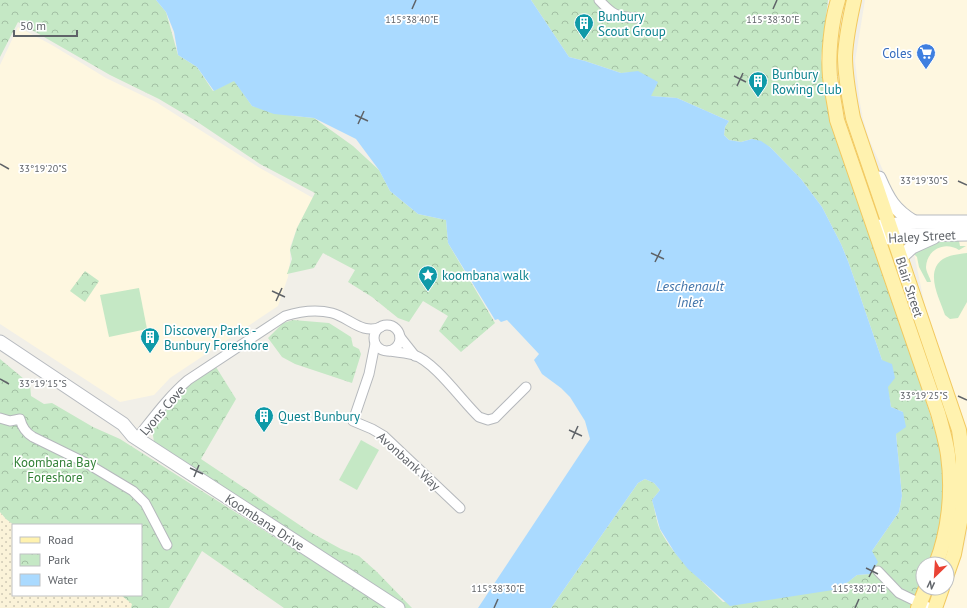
<svg xmlns="http://www.w3.org/2000/svg" width="967" height="608" font-family="'PT Sans',sans-serif">
<style>
.commercial{fill:#fef7e0}
.grass{fill:#c5e8c5}
.sand{fill:url(#sand-dots)}
.park{fill:url(#park-crowns)}
.water{fill:#aadaff}
.lines{fill:none;stroke-linecap:round;stroke-linejoin:round}
.street-casing{stroke:#b5b8bc;stroke-width:11}
.secondary-casing{stroke:#b6babf;stroke-width:15}
.primary-casing{stroke:#f2c960;stroke-width:16}
.street{stroke:#fff;stroke-width:9}
.secondary{stroke:#fff;stroke-width:13}
.primary{stroke:#fff2af;stroke-width:14}
.ticks{fill:none;stroke:#5f6368;stroke-width:1.5}
.labels{text-anchor:middle;stroke-width:3.5;stroke-linejoin:round;paint-order:stroke}
.culture-label{font-size:13px;fill:#0d838f;stroke:#fff;text-anchor:start}
.shop-label{font-size:13px;fill:#366cbe;stroke:#fff;text-anchor:end}
.street-label{font-size:13px;fill:#5f6368;stroke:#fff}
.park-label{font-size:13px;fill:#348238;stroke:#fff}
.water-label{font-size:14px;font-style:italic;fill:#4174aa;stroke:#fff}
.ticks-label{font-size:10px;text-anchor:middle;fill:#5f6368;stroke:#fff;stroke-width:3.5;stroke-linejoin:round;paint-order:stroke}
</style>
<defs>
<pattern id="sand-dots" width="8" height="8" patternUnits="userSpaceOnUse"><rect width="8" height="8" fill="#fbf3d9"/><path d="M2 2h.1M6 6h.1" fill="none" stroke="#cec8b4" stroke-width="1.8" stroke-linecap="round"/></pattern>
<pattern id="park-crowns" width="20" height="18" patternUnits="userSpaceOnUse"><rect width="20" height="18" fill="#c5e8c5"/><path d="M2 6a3 3 0 1 1 6 0M12 15a3 3 0 1 1 6 0" fill="none" stroke="#a3c0a4"/></pattern>
</defs>
<rect width="100%" height="100%" fill="#f1efe8"/>
<g class="commercial">
<path d="M 865,0 L 967,0 L 967,440 L 929,326 L 905,210 L 893,193 L 869,139 L 863,119 L 860,103 L 855,61 Z"/>
<path d="M 18,27 L 52,45 L 106,78 L 156,102 L 260,168 L 313,198 L 297,228 L 290,247 L 290,262 L 288,277 L 278,306 L 170,378 L 154,395 L 120,402 L 0,324 L 0,65 Z"/>
<path d="M 967,534 L 967,608 L 940,608 L 963,551 Z"/>
</g>
<g class="grass">
<path d="M 941,241 L 959,241 L 960,246 L 966,246 L 959,250 C 945,241 927,249 926,267 C 926,272 930,277 931,282 L 927,282 L 919,267 L 917,257 L 914,254 L 927,246 Z"/>
<path d="M 967,253 L 967,302 L 958,318 L 950,319 L 945,315 C 940,299 924,272 943,259 C 949,255 959,254 967,253 Z"/>
<path d="M 139,288 L 147,329 L 109,337 L 100,295 Z"/>
<path d="M 361,440 L 379,450 L 357,490 L 339,480 Z"/>
</g>
<path class="sand" d="M 0,512 L 6,519 L 14,525 L 13,595 L 121,595 L 133,604 L 131,608 L 0,608 Z"/>
<g class="park">
<path d="M 0,0 L 156,0 L 166,12 L 178,55 L 197,67 L 213,91 L 234,80 L 252,106 L 294,116 L 314,118 L 353,146 L 379,170 L 390,191 L 418,214 L 446,220 L 448,243 L 495,323 L 461,352 L 439,331 L 448,316 L 423,301 L 409,322 L 398,318 L 372,297 L 348,282 L 355,270 L 323,253 L 314,268 L 287,274 L 292,259 L 290,250 L 297,228 L 315,193 L 260,164 L 196,121 L 159,99 L 110,75 L 18,22 L 0,57 Z"/>
<path d="M 531,0 L 828,0 L 821,59 L 834,125 L 920,382 L 943,456 L 944,514 L 931,564 L 923,564 L 923,584 L 913,608 L 551,608 L 638,483 L 645,479 L 654,483 L 660,490 L 652,500 C 655,509 656,521 660,530 C 675,559 701,579 723,602 L 841,587 L 857,575 L 870,574 L 872,551 L 899,512 L 902,496 L 896,434 L 903,412 L 891,407 L 882,360 L 848,261 L 841,244 L 822,207 L 801,179 L 770,147 L 752,139 L 741,142 L 729,140 L 724,135 L 725,127 L 729,121 L 677,98 L 650,96 L 657,82 L 638,72 L 621,73 L 585,61 L 569,57 Z"/>
<path d="M 85,271 L 99,281 L 85,302 L 70,291 Z"/>
<path d="M 293,320 L 329,323 L 351,337 L 353,346 L 359,349 L 361,354 L 352,383 L 295,364 L 282,357 L 268,338 L 283,323 Z"/>
<path d="M 0,359 L 30,384 L 31,396 L 44,404 L 52,403 L 93,427 L 120,439 L 287,545 L 389,608 L 284,608 L 202,551 L 169,608 L 131,608 L 132,604 L 121,595 L 141,595 L 141,525 L 14,525 L 6,519 L 0,512 Z"/>
<path d="M 216,367 L 236,399 L 201,459 L 310,532 L 341,549 L 359,556 L 377,572 L 412,608 L 405,608 L 389,600 L 161,448 L 154,442 L 152,429 L 156,422 L 191,383 Z"/>
</g>
<path class="water" d="M 156,0 L 531,0 L 569,57 L 585,61 L 621,73 L 638,71 L 658,82 L 651,96 L 677,98 L 729,121 L 725,127 L 724,135 L 729,140 L 741,142 L 752,139 L 761,141 L 770,147 L 801,179 L 822,207 L 841,244 L 848,261 L 882,360 L 892,364 L 895,378 L 888,387 L 891,407 L 903,412 L 906,427 L 896,434 L 902,496 L 899,512 L 872,551 L 878,562 L 870,574 L 857,575 L 848,582 L 833,590 L 730,606 L 688,569 L 675,553 L 660,529 L 652,500 L 660,490 L 654,483 L 645,479 L 638,483 L 551,608 L 478,608 L 590,439 L 585,421 L 570,397 L 561,388 L 542,374 L 534,360 L 539,354 L 507,320 L 501,322 L 498,319 L 495,320 L 448,243 L 446,220 L 418,214 L 390,191 L 379,170 L 356,139 L 314,118 L 274,114 L 252,106 L 234,81 L 214,91 L 197,67 L 178,55 L 174,32 L 166,12 Z"/>
<g class="lines">
<defs>
<g id="street">
<path d="M 599,0 C 612,14 616,17 636,18"/>
<circle cx="387" cy="338" r="13"/>
<path d="M 400,337 L 415,356"/>
<path d="M 375,344 L 369,374 L 353,421 L 372,429 L 384,436 L 460,508"/>
<path d="M 389,351 C 397,352 406,353 414,355 C 435,362 462,401 479,417 L 488,420 L 495,418 L 526,387"/>
<path d="M 0,418 L 10,421 L 20,419 C 22,427 26,433 33,437 L 88,464 L 133,491 L 145,503 L 167,545"/>
<path d="M 137,438 C 153,418 168,397 188,380 L 285,316 C 301,311 316,309 332,313 C 350,318 362,335 381,327"/>
<path d="M 878,571 L 899,593 L 930,608"/>
</g>
<g id="secondary">
<path d="M 879,178 C 888,199 894,210 914,222"/>
<path d="M 874,227 L 914,222 L 967,222"/>
<path d="M 878,239 L 907,235 L 967,234"/>
<path d="M 901,257 L 912,247 L 934,237"/>
<path d="M 0,342 L 123,424 L 133,436 L 398,608"/>
</g>
<g id="primary">
<path d="M 838,0 C 831,23 828,54 830,77 C 832,92 835,106 837,120 L 938,413 C 942,427 946,441 948,455 C 953,491 949,531 936,564"/>
<path d="M 854,0 C 850,18 846,37 845,56 C 845,77 849,97 853,118 L 959,430 L 963,459 L 963,506 L 954,554 L 947,574"/>
<path d="M 918,608 L 926,588"/>
<path d="M 935,608 L 942,588"/>
</g>
</defs>
<use href="#street" class="street-casing"/>
<use href="#secondary" class="secondary-casing"/>
<use href="#primary" class="primary-casing"/>
<use href="#street" class="street"/>
<use href="#secondary" class="secondary"/>
<use href="#primary" class="primary"/>
</g>
<path class="ticks" d="M 412,9 L 416,0M 773,9 L 777,0M 734,76 L 746,82M 737,86 L 743,73M 355,115 L 368,121M 358,124 L 364,111M 0,164 L 9,169M 958,181 L 967,185M 651,253 L 664,259M 655,262 L 661,250M 272,291 L 285,297M 276,301 L 282,288M 0,379 L 9,384M 958,396 L 967,400M 569,430 L 582,436M 572,439 L 578,426M 190,468 L 203,474M 194,477 L 199,465M 866,568 L 878,574M 869,577 L 875,565M 494,608 L 498,599M 855,608 L 859,599"/>
<defs>
<symbol id="building-pin" viewBox="-11 -11 22 30"><path d="M0 17L-7.5 6A9.5 9.5 0 1 1 7.5 6Z" fill="#0f9aa8" stroke="#fff"/><path d="M-4-6H4V6H1V3H-1V6H-4ZM-2.5-4.3h1.7v1.8h-1.7ZM.8-4.3h1.7v1.8H.8ZM-2.5-1h1.7V.8h-1.7ZM.8-1h1.7V.8H.8Z" fill="#fff"/></symbol>
<symbol id="supermarket-pin" viewBox="-11 -11 22 30"><path d="M0 17L-7.5 6A9.5 9.5 0 1 1 7.5 6Z" fill="#3f7fe0" stroke="#fff"/><path d="M-6-5.5h2.5l.6 2H6L4.5 2H-2.5L-4.4-4H-6ZM-1.5 3.2a1.3 1.3 0 1 0 .1 0ZM3 3.2a1.3 1.3 0 1 0 .1 0Z" fill="#fff"/></symbol>
<symbol id="sight-pin" viewBox="-11 -11 22 30"><path d="M0 17L-7.5 6A9.5 9.5 0 1 1 7.5 6Z" fill="#0f9aa8" stroke="#fff"/><path d="M0-6L1.8-2.2L6-1.7L2.9 1.2L3.7 5.4L0 3.3L-3.7 5.4L-2.9 1.2L-6-1.7L-1.8-2.2Z" fill="#fff"/></symbol>
</defs>
<g fill-rule="evenodd">
<use href="#building-pin" x="573" y="12" width="22" height="30"/>
<use href="#supermarket-pin" x="915" y="42" width="22" height="30"/>
<use href="#building-pin" x="747" y="70" width="22" height="30"/>
<use href="#sight-pin" x="417" y="264" width="22" height="30"/>
<use href="#building-pin" x="139" y="326" width="22" height="30"/>
<use href="#building-pin" x="253" y="405" width="22" height="30"/>
</g>
<g class="labels">
<g class="culture-label">
<text x="598" y="21">Bunbury<tspan x="598" dy="15">Scout Group</tspan></text>
<text x="772" y="79">Bunbury<tspan x="772" dy="15">Rowing Club</tspan></text>
<text x="442" y="280">koombana walk</text>
<text x="164" y="335">Discovery Parks -<tspan x="164" dy="15">Bunbury Foreshore</tspan></text>
<text x="278" y="421">Quest Bunbury</text>
</g>
<g class="shop-label">
<text x="912" y="58">Coles</text>
</g>
<g class="street-label">
<text transform="translate(922 236) rotate(-3)" y="5">Haley Street</text>
<text transform="translate(910 287) rotate(72)" y="5">Blair Street</text>
<text transform="translate(162 410) rotate(-49)" y="5">Lyons Cove</text>
<text transform="translate(409 461) rotate(42)" y="5">Avonbank Way</text>
<text transform="translate(265 522) rotate(33)" y="5">Koombana Drive</text>
</g>
<g class="park-label">
<text x="55" y="467">Koombana Bay<tspan x="55" dy="15">Foreshore</tspan></text>
</g>
<g class="water-label">
<text x="690" y="291">Leschenault<tspan x="690" dy="16">Inlet</tspan></text>
</g>
</g>
<g class="ticks-label">
<text x="412" y="23">115°38'40"E</text>
<text x="773" y="23">115°38'30"E</text>
<text x="43" y="172">33°19'20"S</text>
<text x="924" y="184">33°19'30"S</text>
<text x="43" y="387">33°19'15"S</text>
<text x="924" y="399">33°19'25"S</text>
<text x="498" y="592">115°38'30"E</text>
<text x="859" y="592">115°38'20"E</text>
</g>
<rect x="12" y="524" width="130" height="72" fill="#ffffff" stroke="#bfc1c3"/>
<rect x="20" y="537" width="20" height="6" fill="#fff2af" stroke="#bfc1c3"/>
<text x="48" y="544" font-size="12" fill="#5f6368">Road</text>
<rect x="20" y="554" width="20" height="12" fill="url(#park-crowns)" stroke="#bfc1c3"/>
<text x="48" y="564" font-size="12" fill="#5f6368">Park</text>
<rect x="20" y="574" width="20" height="12" fill="#aadaff" stroke="#bfc1c3"/>
<text x="48" y="584" font-size="12" fill="#5f6368">Water</text>
<g transform="translate(935 576) rotate(205)"><circle r="19" fill="#ffffff" stroke="#bfc1c3"/>
<path d="M0-3L7 15L0 10L-7 15Z" fill="#ea4335"/>
<text y="-6" font-size="11" font-weight="bold" text-anchor="middle" fill="#5f6368">N</text>
</g>
<path d="M14 30v6h63v-6" fill="none" stroke="#5f6368" stroke-width="2"/>
<text x="20" y="30" font-size="12" fill="#5f6368" stroke="#ffffff" stroke-width="3" paint-order="stroke">50 m</text>
</svg>
